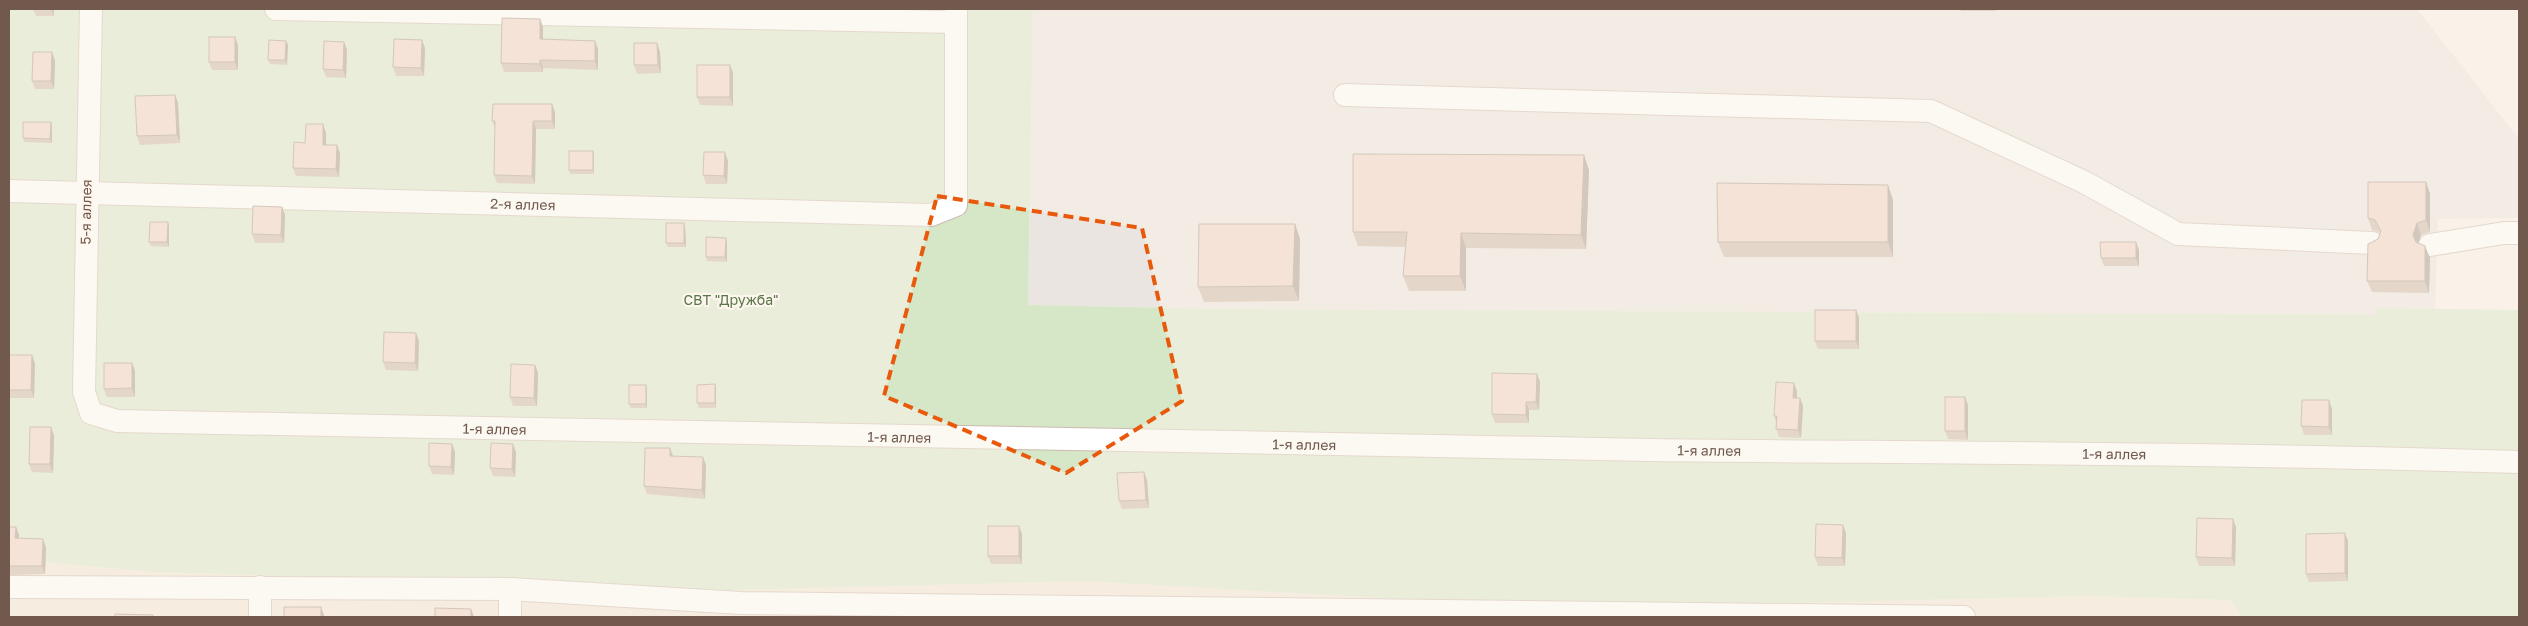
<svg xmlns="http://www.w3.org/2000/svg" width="2528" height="626" font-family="'Golos Text',sans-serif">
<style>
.residential{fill:#f1e4d7}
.industrial{fill:#ebe5e1}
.green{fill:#d6e7c7}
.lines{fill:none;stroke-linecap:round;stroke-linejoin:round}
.minor-casing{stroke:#ccbaaf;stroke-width:24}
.minor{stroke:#fff;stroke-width:22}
.wall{fill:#ccb4a7}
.shaded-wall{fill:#a69288}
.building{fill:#edd1c2;stroke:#a69288}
.marked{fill:none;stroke:#e8590c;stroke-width:4;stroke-dasharray:10 6;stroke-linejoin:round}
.labels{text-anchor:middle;stroke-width:4.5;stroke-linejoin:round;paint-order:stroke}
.street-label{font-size:14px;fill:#72594e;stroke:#fdf6ee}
.park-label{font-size:14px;fill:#587747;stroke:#fdf6ee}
</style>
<rect width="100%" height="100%" fill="#faf2e8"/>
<path class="residential" d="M 9,559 L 154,572 L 730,590 L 1085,581 L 1436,601 L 1741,604 L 2091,596 L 2231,600 L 2242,617 L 9,617 Z"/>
<path class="industrial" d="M 1033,9 L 2417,9 L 2519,139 L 2519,218 L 2438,219 L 2435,309 L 2377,308 L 2375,315 L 1229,309 L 1028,305 Z"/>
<path class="green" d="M 9,9 L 1033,9 L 1028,305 L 1229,309 L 2374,315 L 2377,308 L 2519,310 L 2519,617 L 2242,617 L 2231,600 L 2091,596 L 1741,604 L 1436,601 L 1085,581 L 730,590 L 154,572 L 9,559 Z"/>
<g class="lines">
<defs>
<g id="minor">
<path id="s1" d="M 91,9 L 84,392 L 91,413 L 117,421 C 628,432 1139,443 1650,450 C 1940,453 2230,453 2519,462"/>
<path d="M 276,9 L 955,22"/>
<path d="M 1345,95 L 1931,111 L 2084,182 L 2178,234 L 2372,243"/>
<path id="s2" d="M 9,191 L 931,215 L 956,205 L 956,9"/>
<path d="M 2430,245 L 2504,233 L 2519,233"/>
<path d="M 9,587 L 510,589 L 741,603 L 1964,617"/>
<path d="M 260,617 L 260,587"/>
<path d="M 510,617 L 510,589"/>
</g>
</defs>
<use href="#minor" class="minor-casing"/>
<use href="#minor" class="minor"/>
</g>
<g class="wall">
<path d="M 33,9 L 54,9 L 54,16 L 36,16 Z"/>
<path d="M 1960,9 L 1996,9 L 1996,11 L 1961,11 Z"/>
<path d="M 540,19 L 543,27 L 543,39 L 598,49 L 598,70 L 543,68 L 543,72 L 504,72 L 501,63 Z"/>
<path d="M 286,41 L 288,45 L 287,65 L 270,64 L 268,60 Z"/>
<path d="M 344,42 L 347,50 L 346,78 L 326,77 L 323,69 Z"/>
<path d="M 657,43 L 660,52 L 661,73 L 637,74 L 634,65 Z"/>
<path d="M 238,45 L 238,70 L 212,70 L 209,62 Z"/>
<path d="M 425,48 L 424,76 L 396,76 L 393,67 Z"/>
<path d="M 52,52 L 55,61 L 54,89 L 35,89 L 32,81 Z"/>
<path d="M 730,65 L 733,73 L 733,106 L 700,105 L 697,97 Z"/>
<path d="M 175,95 L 178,103 L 180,143 L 140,145 L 137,136 Z"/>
<path d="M 555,112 L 555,129 L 536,129 L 535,184 L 497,183 L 494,175 L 495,128 L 492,121 Z"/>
<path d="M 323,124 L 326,133 L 326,145 L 340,153 L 339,177 L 296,176 L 293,168 L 305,143 Z"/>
<path d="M 52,126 L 52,143 L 24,142 L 23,138 Z"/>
<path d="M 594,155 L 594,174 L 570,174 L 569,170 Z"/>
<path d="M 728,161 L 727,184 L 706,184 L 703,175 Z"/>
<path d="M 1589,170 L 1586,249 L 1466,248 L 1466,291 L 1409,291 L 1403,276 L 1406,247 L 1358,246 L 1353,232 Z"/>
<path d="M 2426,182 L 2430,194 L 2430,232 L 2421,235 L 2418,243 L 2430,258 L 2429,293 L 2372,292 L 2367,281 L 2380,233 L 2379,232 L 2372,230 L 2368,218 Z"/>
<path d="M 1893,200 L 1893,257 L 1724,257 L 1718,242 Z"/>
<path d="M 282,207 L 285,215 L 284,243 L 255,243 L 252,234 Z"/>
<path d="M 168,222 L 169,226 L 169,247 L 151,246 L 149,242 Z"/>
<path d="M 1295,224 L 1300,239 L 1299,301 L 1204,302 L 1198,287 Z"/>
<path d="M 685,227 L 686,247 L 668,247 L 666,243 Z"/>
<path d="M 727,242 L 727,262 L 707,261 L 706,257 Z"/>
<path d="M 2139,250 L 2139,266 L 2104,266 L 2101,258 Z"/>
<path d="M 1856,310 L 1859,318 L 1859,349 L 1818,349 L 1815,341 Z"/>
<path d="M 416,333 L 419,341 L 418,371 L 386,370 L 383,362 Z"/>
<path d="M 9,355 L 32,355 L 35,364 L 34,398 L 9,398 Z"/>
<path d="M 132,363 L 135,371 L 135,397 L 107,397 L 104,389 Z"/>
<path d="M 535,365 L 538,373 L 537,406 L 513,406 L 510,397 Z"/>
<path d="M 1537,374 L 1540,382 L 1539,410 L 1529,410 L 1529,423 L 1495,423 L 1492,414 Z"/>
<path d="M 715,384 L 716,389 L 716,408 L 699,408 L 697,403 Z"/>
<path d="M 647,389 L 647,408 L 631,408 L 629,404 Z"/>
<path d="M 1797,391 L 1797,398 L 1800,398 L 1803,406 L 1801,438 L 1779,437 L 1776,429 L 1776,423 L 1774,416 Z"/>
<path d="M 1968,405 L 1968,440 L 1948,439 L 1945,431 Z"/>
<path d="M 2332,409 L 2332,435 L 2304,435 L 2301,426 Z"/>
<path d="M 54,435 L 53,473 L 32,472 L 29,464 Z"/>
<path d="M 670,448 L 673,456 L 706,465 L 705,499 L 647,494 L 644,486 Z"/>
<path d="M 455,452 L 454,475 L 432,474 L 429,466 Z"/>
<path d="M 516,452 L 515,477 L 493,476 L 490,468 Z"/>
<path d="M 1147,480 L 1149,508 L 1122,509 L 1119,501 Z"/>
<path d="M 9,527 L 16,527 L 19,535 L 18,538 L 46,547 L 45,574 L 9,575 Z"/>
<path d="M 2236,527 L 2235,566 L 2199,566 L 2196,557 Z"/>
<path d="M 1846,533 L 1845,566 L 1818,566 L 1815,557 Z"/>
<path d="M 1022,534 L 1022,564 L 991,564 L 988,556 Z"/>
<path d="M 2348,541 L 2348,581 L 2309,582 L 2306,574 Z"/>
</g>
<g class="shaded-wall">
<path d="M 51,9 L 54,9 L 54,16 Z"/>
<path d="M 540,19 L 543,27 L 543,47 L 540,39 Z"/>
<path d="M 235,37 L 238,45 L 238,70 L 235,62 Z"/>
<path d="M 422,40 L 425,48 L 424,76 L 421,68 Z"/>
<path d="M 286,41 L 288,45 L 287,65 L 285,60 Z"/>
<path d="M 595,41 L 598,49 L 598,70 L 595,61 Z"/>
<path d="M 344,42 L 347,50 L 346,78 L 343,70 Z"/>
<path d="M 657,43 L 660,52 L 661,73 L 658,65 Z"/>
<path d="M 52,52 L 55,61 L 54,89 L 51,81 Z"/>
<path d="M 540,60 L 543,68 L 543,72 L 540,64 Z"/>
<path d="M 730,65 L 733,73 L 733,106 L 730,97 Z"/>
<path d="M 175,95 L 178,103 L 180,143 L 177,135 Z"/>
<path d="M 552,104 L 555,112 L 555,129 L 552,121 Z"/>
<path d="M 533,121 L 536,129 L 535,184 L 532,176 Z"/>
<path d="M 51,122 L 52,126 L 52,143 L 50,139 Z"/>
<path d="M 323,124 L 326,133 L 326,153 L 323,145 Z"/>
<path d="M 337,145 L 340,153 L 339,177 L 336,169 Z"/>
<path d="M 593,151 L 594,155 L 594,174 L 593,170 Z"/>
<path d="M 725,152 L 728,161 L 727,184 L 724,176 Z"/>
<path d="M 1584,155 L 1589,170 L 1586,249 L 1581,235 Z"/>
<path d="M 2426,182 L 2430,194 L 2430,232 L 2426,220 Z"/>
<path d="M 1888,185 L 1893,200 L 1893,257 L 1888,242 Z"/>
<path d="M 282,207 L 285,215 L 284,243 L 281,235 Z"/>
<path d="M 168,222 L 169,226 L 169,247 L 167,242 Z"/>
<path d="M 684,223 L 685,227 L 686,247 L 684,243 Z"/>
<path d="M 2417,223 L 2421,235 L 2417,247 L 2413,235 Z"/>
<path d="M 1295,224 L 1300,239 L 1299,301 L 1293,286 Z"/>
<path d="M 1461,233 L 1466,248 L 1466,291 L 1460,276 Z"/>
<path d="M 726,238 L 727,242 L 727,262 L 725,257 Z"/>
<path d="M 2136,242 L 2139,250 L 2139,266 L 2136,258 Z"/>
<path d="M 2425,246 L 2430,258 L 2429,293 L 2425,281 Z"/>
<path d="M 1856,310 L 1859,318 L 1859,349 L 1856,341 Z"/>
<path d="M 416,333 L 419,341 L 418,371 L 415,363 Z"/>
<path d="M 32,355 L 35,364 L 34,398 L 31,390 Z"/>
<path d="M 132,363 L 135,371 L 135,397 L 132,388 Z"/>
<path d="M 535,365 L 538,373 L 537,406 L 534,398 Z"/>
<path d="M 1537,374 L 1540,382 L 1539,410 L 1536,402 Z"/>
<path d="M 1794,383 L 1797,391 L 1796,406 L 1793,398 Z"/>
<path d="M 715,384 L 716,389 L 716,408 L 715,403 Z"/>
<path d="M 646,385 L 647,389 L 647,408 L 646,404 Z"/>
<path d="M 1965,397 L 1968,405 L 1968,440 L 1965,431 Z"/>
<path d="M 1800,398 L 1803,406 L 1801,438 L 1798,430 Z"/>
<path d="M 2329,400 L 2332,409 L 2332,435 L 2329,427 Z"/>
<path d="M 1526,402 L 1529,410 L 1529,423 L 1526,415 Z"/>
<path d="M 51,427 L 54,435 L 53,473 L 50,464 Z"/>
<path d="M 452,444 L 455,452 L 454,475 L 451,467 Z"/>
<path d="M 513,444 L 516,452 L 515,477 L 512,469 Z"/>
<path d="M 670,448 L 673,457 L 670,456 Z"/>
<path d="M 703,457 L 706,465 L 705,499 L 702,490 Z"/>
<path d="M 1144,472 L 1147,480 L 1149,508 L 1146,500 Z"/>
<path d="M 2233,519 L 2236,527 L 2235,566 L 2232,558 Z"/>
<path d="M 1843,525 L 1846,533 L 1845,566 L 1842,558 Z"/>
<path d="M 1019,526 L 1022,534 L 1022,564 L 1019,556 Z"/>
<path d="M 16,527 L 19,535 L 18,546 L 15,538 Z"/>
<path d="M 2345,533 L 2348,541 L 2348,581 L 2345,573 Z"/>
<path d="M 43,539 L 46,547 L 45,574 L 42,566 Z"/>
<path d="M 321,607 L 324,615 L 324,617 L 321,617 Z"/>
<path d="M 471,609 L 474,617 L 471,617 Z"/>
</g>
<g class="building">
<path d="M 502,18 L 540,19 L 540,39 L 595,41 L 595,61 L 540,60 L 540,64 L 501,63 Z"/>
<rect x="209" y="37" width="26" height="25"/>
<path d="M 394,39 L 422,40 L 421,68 L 393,67 Z"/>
<path d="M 269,40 L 286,41 L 285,60 L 268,60 Z"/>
<path d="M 324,41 L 344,42 L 343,70 L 323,69 Z"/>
<path d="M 634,43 L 657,43 L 658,65 L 634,65 Z"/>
<path d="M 33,52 L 52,52 L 51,81 L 32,81 Z"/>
<rect x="697" y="65" width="33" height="32"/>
<path d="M 175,95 L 177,135 L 137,136 L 135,96 Z"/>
<path d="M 493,104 L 552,104 L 552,121 L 533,121 L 532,176 L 494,175 L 495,121 L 492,121 Z"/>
<path d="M 23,122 L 51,122 L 50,139 L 23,138 Z"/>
<path d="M 306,124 L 323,124 L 323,145 L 337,145 L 336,169 L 293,168 L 294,142 L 305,143 Z"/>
<rect x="569" y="151" width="24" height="19"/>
<path d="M 704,152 L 725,152 L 724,176 L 703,175 Z"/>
<path d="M 1353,154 L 1584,155 L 1581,235 L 1461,233 L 1460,276 L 1403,276 L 1407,232 L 1353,232 Z"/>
<path d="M 2368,182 L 2426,182 L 2426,220 L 2417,223 L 2413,235 L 2416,242 L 2425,246 L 2425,281 L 2367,281 L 2368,244 L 2378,239 L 2381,231 L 2375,220 L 2368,218 Z"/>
<path d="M 1717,183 L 1888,185 L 1888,242 L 1718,242 Z"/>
<path d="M 253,206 L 282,207 L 281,235 L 252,234 Z"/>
<path d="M 150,222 L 168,222 L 167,242 L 149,242 Z"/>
<rect x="666" y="223" width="18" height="20"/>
<path d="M 1199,224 L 1295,224 L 1293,286 L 1198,287 Z"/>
<path d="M 706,237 L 726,238 L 725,257 L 706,257 Z"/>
<path d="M 2100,242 L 2136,242 L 2136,258 L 2101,258 Z"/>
<rect x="1815" y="310" width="41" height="31"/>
<path d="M 384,332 L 416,333 L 415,363 L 383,362 Z"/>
<path d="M 9,355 L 32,355 L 31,390 L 9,390 Z"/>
<path d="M 104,363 L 132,363 L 132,388 L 104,389 Z"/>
<path d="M 511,364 L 535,365 L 534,398 L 510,397 Z"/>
<path d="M 1492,373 L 1537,374 L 1536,402 L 1526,402 L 1526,415 L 1492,414 Z"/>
<path d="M 1776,382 L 1794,383 L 1793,398 L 1800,398 L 1798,430 L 1776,429 L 1777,416 L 1774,416 Z"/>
<path d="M 715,384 L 715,403 L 697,403 L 697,385 Z"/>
<rect x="629" y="385" width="17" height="19"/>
<rect x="1945" y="397" width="20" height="34"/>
<path d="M 2302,400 L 2329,400 L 2329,427 L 2301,426 Z"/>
<path d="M 30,427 L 51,427 L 50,464 L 29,464 Z"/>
<path d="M 429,443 L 452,444 L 451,467 L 429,466 Z"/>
<path d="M 491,443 L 513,444 L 512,469 L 490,468 Z"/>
<path d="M 645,448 L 670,448 L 670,456 L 703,457 L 702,490 L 644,486 Z"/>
<path d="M 1144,472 L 1146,500 L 1119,501 L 1117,473 Z"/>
<path d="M 2197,518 L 2233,519 L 2232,558 L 2196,557 Z"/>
<path d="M 1816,524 L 1843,525 L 1842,558 L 1815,557 Z"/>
<rect x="988" y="526" width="31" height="30"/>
<path d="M 9,527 L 16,527 L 15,538 L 43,539 L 42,566 L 9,566 Z"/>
<path d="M 2345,533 L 2345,573 L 2306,574 L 2306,534 Z"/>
<rect x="284" y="607" width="37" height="10"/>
<path d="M 435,608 L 471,609 L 471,617 L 435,617 Z"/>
<path d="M 115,614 L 153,615 L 153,617 L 115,617 Z"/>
</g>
<path d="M0 0H2528V626H0ZM 937,196 L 1142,228 L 1182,401 L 1066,473 L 884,396 Z" fill="#faf2e8" fill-opacity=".55" fill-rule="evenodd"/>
<path class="marked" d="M 937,196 L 1142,228 L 1182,401 L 1066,473 L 884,396 Z"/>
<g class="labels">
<g class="street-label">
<text dy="5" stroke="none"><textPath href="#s2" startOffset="514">2-я аллея</textPath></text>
<text transform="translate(86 212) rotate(-89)" y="5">5-я аллея</text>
<text dy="5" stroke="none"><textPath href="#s1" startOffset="810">1-я аллея</textPath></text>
<text dy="5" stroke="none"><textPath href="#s1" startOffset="1215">1-я аллея</textPath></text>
<text dy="5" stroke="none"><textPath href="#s1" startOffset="1620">1-я аллея</textPath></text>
<text dy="5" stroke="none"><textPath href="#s1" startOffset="2025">1-я аллея</textPath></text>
<text dy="5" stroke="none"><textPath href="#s1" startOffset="2430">1-я аллея</textPath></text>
</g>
<g class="park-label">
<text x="731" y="305">СВТ "Дружба"</text>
</g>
</g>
<rect width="2528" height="626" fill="none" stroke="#72594e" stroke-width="20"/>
</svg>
